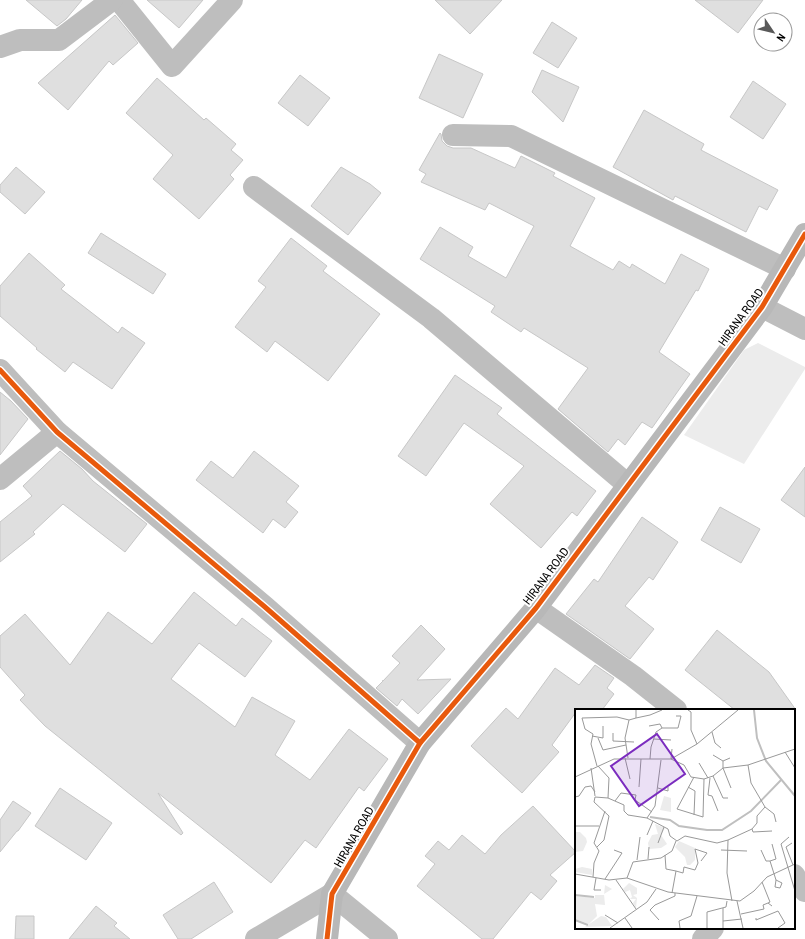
<svg xmlns="http://www.w3.org/2000/svg" width="805" height="939" font-family="'Archivo Narrow',sans-serif">
<style>
.green{fill:#ececec}
.building{fill:#dfdfdf;stroke:#c7c7c7}
.lines{fill:none;stroke-linecap:round;stroke-linejoin:round}
.street{stroke:#bebebe;stroke-width:22}
.secondary{stroke:#b8b8b8;stroke-width:22}
.cycleway-casing{stroke:#fff;stroke-width:8}
.cycleway{stroke:#e8590c;stroke-width:5}
.labels{text-anchor:middle;stroke-width:4;stroke-linejoin:round;paint-order:stroke}
.street-label{font-size:12px;fill:#000;stroke:#fff}
.inset-river{fill:none;stroke:#bfbfbf;stroke-width:2}
.inset-road{fill:none;stroke:#999;stroke-width:1}
.view{fill:#7b2cbf;fill-opacity:0.15;stroke:#7b2cbf;stroke-width:2}
.inset-edge{fill:none;stroke:#000;stroke-width:2}
</style>
<rect width="100%" height="100%" fill="#fff"/>
<path class="green" d="M 758,343 L 805,367 L 805,369 L 744,464 L 684,435 L 744,350 Z"/>
<g class="building">
<path d="M 26,0 L 82,0 L 66,19 L 57,26 Z"/>
<path d="M 147,0 L 203,0 L 179,28 Z"/>
<path d="M 435,0 L 502,0 L 470,34 Z"/>
<path d="M 695,0 L 763,0 L 738,33 Z"/>
<path d="M 115,15 L 138,43 L 113,65 L 109,61 L 68,110 L 38,83 Z"/>
<path d="M 552,22 L 577,38 L 558,68 L 533,53 Z"/>
<path d="M 439,54 L 483,74 L 463,118 L 419,98 Z"/>
<path d="M 542,70 L 579,87 L 563,122 L 532,92 Z"/>
<path d="M 300,75 L 330,98 L 308,126 L 278,103 Z"/>
<path d="M 157,78 L 204,120 L 206,118 L 236,144 L 231,150 L 243,160 L 230,175 L 234,179 L 199,219 L 153,179 L 173,155 L 126,113 Z"/>
<path d="M 753,81 L 786,104 L 763,139 L 730,117 Z"/>
<path d="M 644,110 L 704,144 L 701,150 L 778,190 L 767,210 L 759,206 L 746,232 L 675,196 L 673,200 L 613,167 Z"/>
<path d="M 440,133 L 441,134 L 442,141 L 447,146 L 453,148 L 471,148 L 515,168 L 521,156 L 555,173 L 553,176 L 595,198 L 570,246 L 613,270 L 619,261 L 630,268 L 632,264 L 665,284 L 681,254 L 709,269 L 698,291 L 696,290 L 659,352 L 690,374 L 652,428 L 642,422 L 625,445 L 618,439 L 608,452 L 558,409 L 588,368 L 524,328 L 521,332 L 491,312 L 495,306 L 420,259 L 440,227 L 473,247 L 468,256 L 506,278 L 534,226 L 489,203 L 485,210 L 421,182 L 426,174 L 419,170 Z"/>
<path d="M 16,167 L 45,192 L 25,214 L 0,192 L 0,185 Z"/>
<path d="M 341,167 L 370,184 L 381,193 L 348,235 L 311,206 Z"/>
<path d="M 101,233 L 166,274 L 153,294 L 88,253 Z"/>
<path d="M 291,238 L 327,266 L 323,271 L 380,314 L 328,381 L 275,341 L 267,352 L 235,327 L 266,287 L 258,281 Z"/>
<path d="M 29,253 L 65,285 L 61,289 L 118,333 L 122,327 L 145,343 L 112,389 L 73,362 L 65,372 L 36,349 L 37,348 L 0,316 L 0,286 Z"/>
<path d="M 455,375 L 502,408 L 497,414 L 596,491 L 577,516 L 572,512 L 541,548 L 490,504 L 524,466 L 464,423 L 426,476 L 398,456 Z"/>
<path d="M 0,392 L 11,401 L 28,419 L 0,455 Z"/>
<path d="M 60,451 L 82,469 L 93,481 L 147,524 L 125,552 L 63,504 L 33,532 L 35,534 L 0,562 L 0,522 L 32,496 L 23,486 Z"/>
<path d="M 254,451 L 299,486 L 286,502 L 298,512 L 285,528 L 273,519 L 263,533 L 196,480 L 211,461 L 233,478 Z"/>
<path d="M 805,467 L 805,517 L 781,500 Z"/>
<path d="M 720,507 L 760,529 L 741,563 L 701,540 Z"/>
<path d="M 642,517 L 678,542 L 653,580 L 649,577 L 625,606 L 654,629 L 630,659 L 566,614 L 594,579 L 598,582 Z"/>
<path d="M 194,592 L 236,626 L 242,618 L 272,641 L 245,677 L 199,643 L 171,679 L 235,727 L 252,697 L 295,721 L 275,755 L 310,780 L 349,729 L 388,759 L 364,791 L 359,787 L 316,848 L 305,840 L 271,883 L 158,793 L 183,833 L 181,835 L 45,726 L 20,700 L 25,695 L 0,667 L 0,636 L 25,614 L 70,665 L 108,612 L 152,644 Z"/>
<path d="M 421,625 L 445,649 L 417,680 L 451,679 L 418,714 L 402,699 L 397,706 L 376,688 L 383,681 L 382,681 L 383,681 L 400,663 L 392,656 Z"/>
<path d="M 717,630 L 769,672 L 796,710 L 735,710 L 685,670 Z"/>
<path d="M 595,665 L 614,678 L 607,688 L 614,694 L 602,710 L 576,710 L 576,712 L 552,745 L 559,752 L 522,793 L 471,746 L 506,708 L 518,719 L 555,668 L 579,685 Z"/>
<path d="M 60,788 L 112,823 L 86,860 L 35,826 Z"/>
<path d="M 13,801 L 31,813 L 18,831 L 17,831 L 0,852 L 0,820 Z"/>
<path d="M 533,806 L 576,852 L 550,875 L 557,881 L 541,900 L 531,892 L 493,939 L 482,939 L 417,886 L 435,864 L 425,856 L 438,841 L 449,850 L 462,835 L 485,854 L 501,835 Z"/>
<path d="M 214,882 L 233,912 L 191,939 L 178,939 L 163,915 Z"/>
<path d="M 96,906 L 117,923 L 114,926 L 130,939 L 69,939 Z"/>
<path d="M 16,916 L 34,916 L 34,939 L 15,939 Z"/>
</g>
<g class="lines">
<g class="street">
<path d="M 119,0 L 172,66 L 232,0"/>
<path d="M 0,47 L 20,40 L 59,40 L 112,0"/>
<path d="M 453,135 L 511,136 L 785,269"/>
<path d="M 254,187 L 431,318 L 628,485"/>
<path d="M 762,307 L 805,329"/>
<path d="M 0,370 L 57,432 L 265,607 L 420,743"/>
<path d="M 0,479 L 57,432"/>
<path d="M 536,608 L 633,676 L 676,710"/>
<path d="M 794,875 L 805,891"/>
<path d="M 256,939 L 332,894 L 387,939"/>
<path d="M 703,939 L 713,928"/>
</g>
<path class="secondary" d="M 327,939 L 332,894 L 420,743 L 536,608 L 762,307 L 805,234"/>
<defs>
<g id="cycleway">
<path d="M 0,370 L 57,432 L 265,607 L 420,743"/>
<path d="M 327,939 L 332,894 L 420,743 L 536,608 L 762,307 L 805,234"/>
</g>
</defs>
<use href="#cycleway" class="cycleway-casing"/>
<use href="#cycleway" class="cycleway"/>
</g>
<g class="labels">
<g class="street-label">
<text transform="translate(741 317) rotate(-54)" y="4">HIRANA ROAD</text>
<text transform="translate(546 576) rotate(-53)" y="4">HIRANA ROAD</text>
<text transform="translate(354 837) rotate(-60)" y="4">HIRANA ROAD</text>
</g>
</g>
<g transform="translate(575 709)">
<rect width="220" height="220" fill="#fff"/>
<path d="M 89,87 L 96,89 L 96,103 L 85,101 ZM 80,115 L 90,119 L 86,126 L 92,135 L 86,139 L 74,140 L 73,134 L 77,126 L 83,125 ZM 0,123 L 5,123 L 11,129 L 12,133 L 8,142 L 0,143 ZM 104,132 L 120,139 L 120,151 L 115,156 L 112,156 L 110,148 L 100,138 ZM 7,158 L 17,160 L 17,166 L 0,163 L 0,160 ZM 54,174 L 62,179 L 62,185 L 58,186 L 62,189 L 61,199 L 58,194 L 61,190 L 55,190 L 57,188 L 55,181 L 50,183 L 48,180 ZM 30,176 L 37,180 L 29,185 L 30,196 L 20,195 L 22,207 L 14,215 L 0,210 L 0,187 L 20,189 L 20,186 L 29,186 ZM 26,207 L 31,208 L 37,217 L 10,218 Z" fill="#ececec"/>
<path class="inset-river" d="M 179,1 L 182,29 L 191,52 L 220,87M 75,108 L 95,111 L 104,117 L 132,121 L 147,121 L 176,102 L 207,70M 0,186 L 19,188M 0,211 L 13,216"/>
<path class="inset-road" d="M 113,1 L 116,3 L 116,21 L 122,35M 61,9 L 75,6 L 87,1M 74,17 L 85,15 L 87,19M 137,23 L 140,34 L 146,39M 38,24 L 38,32 L 59,33M 17,27 L 28,29 L 28,17M 23,29 L 28,41 L 51,36M 79,30 L 96,31M 97,40 L 96,50 L 109,56 L 116,68 L 129,70 L 138,67 L 148,59 L 173,56 L 220,40M 210,43 L 220,59M 138,46 L 148,52 L 155,49M 50,49 L 55,70M 53,49 L 50,29 L 54,11 L 61,9 L 61,1M 75,50 L 76,38 L 81,23 L 87,19 L 103,19 L 106,7 L 101,7M 148,52 L 148,59 L 156,79M 124,54 L 133,69M 173,56 L 176,74 L 190,98 L 182,107 L 182,114 L 177,120M 22,57 L 16,35 L 18,25 L 10,20 L 7,9 L 42,8 L 54,11M 23,57 L 34,69 L 33,89 L 49,96 L 49,102 L 53,106 L 72,109 L 80,97 L 86,51M 16,59 L 20,87M 138,67 L 148,89 L 153,89M 0,68 L 39,50 L 96,50 L 122,35 L 163,1M 119,68 L 102,100 L 128,108 L 129,70M 135,69 L 133,86 L 137,87 L 143,102M 64,78 L 66,50M 113,78 L 120,82 L 119,106M 83,79 L 93,82 L 93,78M 0,88 L 4,87 L 10,78 L 16,77 L 20,83M 40,92 L 46,84 L 61,86 L 60,91 L 77,103M 190,98 L 199,105 L 201,113M 72,109 L 93,120 L 95,127 L 102,132 L 110,127 L 142,134 L 153,131M 0,117 L 24,117M 72,126 L 78,112M 214,128 L 206,135 L 220,182M 83,134 L 89,118M 217,134 L 211,138 L 218,156M 22,138 L 29,131 L 34,107 L 19,93 L 20,88 L 33,89M 146,141 L 172,142M 186,141 L 191,152 L 195,152 L 201,171 L 207,174 L 205,179 L 200,178 L 201,171M 90,146 L 91,160 L 101,162 L 97,184M 73,150 L 74,138M 62,151 L 65,128M 195,152 L 201,150 L 197,135M 101,162 L 108,164 L 109,158 L 120,161 L 123,154 L 120,140 L 132,144 L 126,152M 0,165 L 34,171 L 52,169 L 93,183 L 165,192 L 179,182 L 192,168 L 220,155M 18,168 L 19,154 L 24,142 L 19,134 L 30,102M 21,169 L 19,181 L 26,181M 52,169 L 58,153 L 86,149 L 97,142 L 101,132M 30,170 L 47,144 L 39,141M 41,171 L 61,200M 187,173 L 195,193 L 193,194M 157,192 L 152,164 L 153,131 L 177,120 L 178,123 L 197,122M 162,192 L 168,219M 148,199 L 148,219M 166,205 L 189,200 L 188,196 L 193,194 L 197,197M 30,206 L 43,214M 50,209 L 57,219M 181,209 L 181,211 L 203,202 L 210,214 L 203,219M 84,211 L 75,201 L 80,196 L 100,187 L 100,184M 148,212 L 167,210M 35,219 L 72,193 L 81,180M 105,219 L 104,212 L 116,207 L 122,187M 132,219 L 132,203 L 151,198 L 152,192"/>
<path class="view" d="M 82,25 L 110,65 L 64,97 L 36,57 Z"/>
<rect width="220" height="220" class="inset-edge"/>
</g>
<g transform="translate(773 32) rotate(125)"><circle r="19" fill="#ffffff" stroke="#999999"/>
<path d="M0-3L7 15L0 10L-7 15Z" fill="#595959"/>
<text y="-6" font-size="11" font-weight="bold" text-anchor="middle" fill="#000000">N</text>
</g>
</svg>
